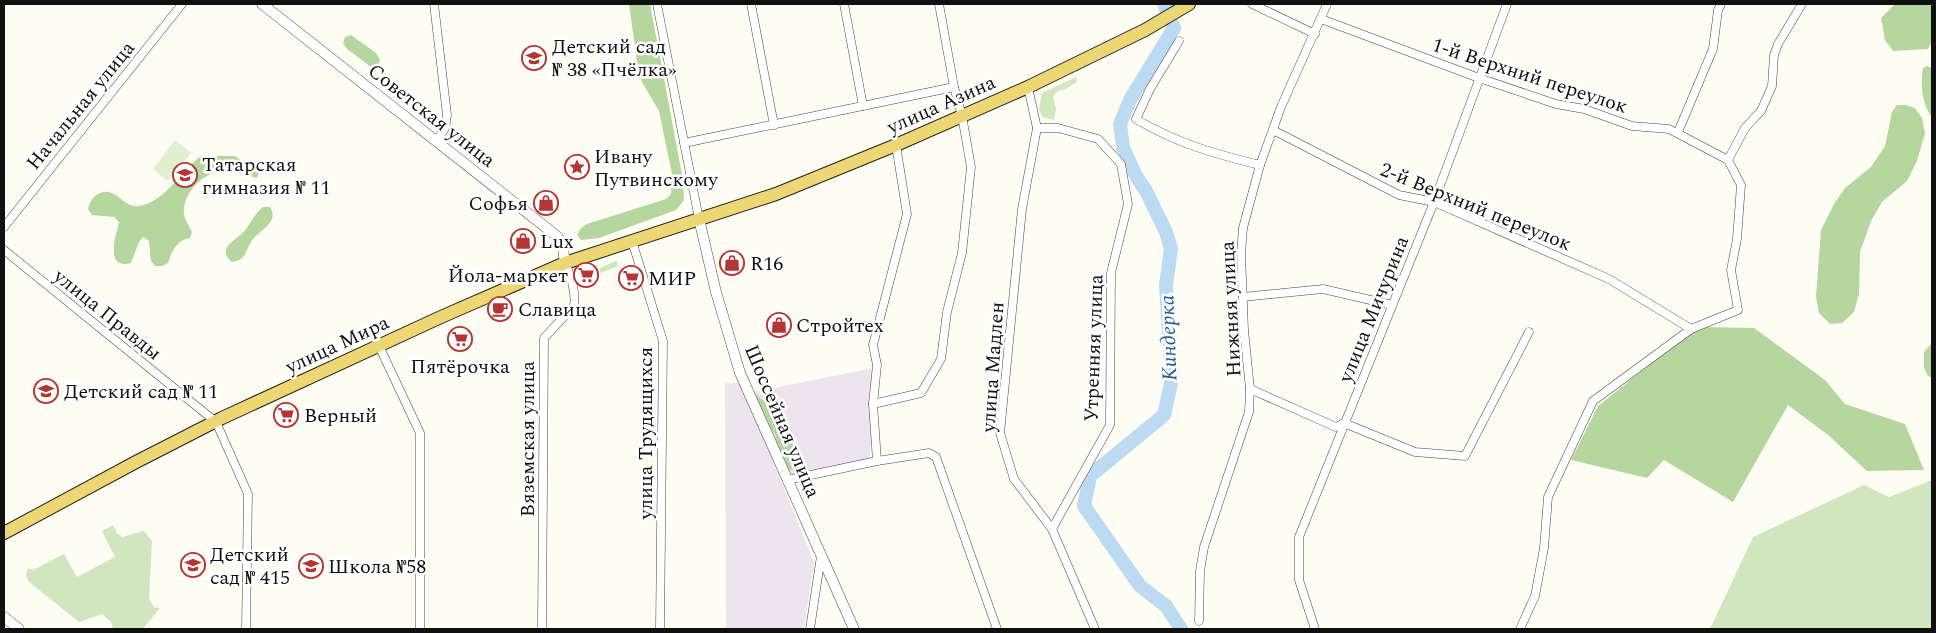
<svg xmlns="http://www.w3.org/2000/svg" width="1936" height="633" font-family="Spectral,serif">
<style>
.industrial{fill:#ede5ed}
.green{fill:#d1e6bf}
.forest{fill:#b5d69f}
.pitch{fill:#e2eed0}
.lines{fill:none;stroke-linecap:round;stroke-linejoin:round}
.river{stroke:#bcdaf1;stroke-width:14}
.minor-casing{stroke:#434343;stroke-width:9}
.tertiary-casing{stroke:#434343;stroke-width:11}
.primary-casing{stroke:#212121;stroke-width:14}
.minor{stroke:#fff;stroke-width:8}
.tertiary{stroke:#fff;stroke-width:10}
.primary{stroke:#edd775;stroke-width:12}
.labels{text-anchor:middle;stroke-width:5;stroke-linejoin:round;paint-order:stroke}
.poi-label{font-size:20px;fill:#101010;stroke:#fff;text-anchor:start}
.street-label{font-size:20px;fill:#101010;stroke:#fff}
.water-label{font-size:21px;font-style:italic;fill:#225d98;stroke:#fff}
</style>
<rect width="100%" height="100%" fill="#fefdf3"/>
<g class="industrial">
<path d="M 879,367 L 869,460 L 789,475 L 753,392 Z"/>
<path d="M 725,383 L 741,383 L 814,562 L 804,629 L 726,629 Z"/>
</g>
<g class="green">
<path d="M 1076,77 L 1077,82 L 1064,90 L 1058,91 L 1053,96 L 1056,109 L 1054,120 L 1042,117 L 1039,109 L 1042,93 Z"/>
<path d="M 615,261 L 617,261 L 618,266 L 600,273 L 600,268 Z"/>
<path d="M 1932,480 L 1932,629 L 1710,629 L 1753,537 L 1864,485 L 1889,497 Z"/>
<path d="M 113,525 L 117,533 L 122,537 L 144,531 L 152,541 L 149,599 L 154,607 L 160,608 L 143,629 L 113,629 L 111,622 L 102,614 L 79,622 L 29,582 L 26,576 L 28,568 L 33,570 L 64,554 L 77,577 L 115,557 L 102,531 Z"/>
</g>
<g class="forest">
<path d="M 629,4 L 650,4 L 683,180 L 684,200 L 676,210 L 599,238 L 581,240 L 577,235 L 581,228 L 587,224 L 666,199 L 671,194 L 672,174 L 659,111 L 642,82 L 638,68 Z"/>
<path d="M 1895,4 L 1932,4 L 1932,42 L 1928,49 L 1893,51 L 1885,40 L 1881,18 Z"/>
<path d="M 351,35 L 376,53 L 380,60 L 378,66 L 371,67 L 347,49 L 343,43 L 345,37 Z"/>
<path d="M 1927,66 L 1932,68 L 1932,117 C 1922,105 1920,83 1923,68 Z"/>
<path d="M 1897,105 L 1905,105 L 1915,108 L 1922,118 L 1925,133 L 1917,161 L 1907,181 L 1882,202 L 1871,221 L 1860,252 L 1859,294 L 1854,312 L 1842,323 L 1830,324 L 1819,313 L 1816,297 L 1821,230 L 1834,204 L 1845,188 L 1871,167 L 1885,146 L 1892,112 Z"/>
<path d="M 201,156 L 235,156 L 259,172 L 257,178 C 245,175 232,171 219,172 C 201,174 182,195 184,214 C 185,220 189,226 192,232 L 190,238 C 177,240 172,251 168,263 L 162,266 L 155,266 L 151,261 L 149,241 L 143,237 L 139,242 L 131,263 C 104,270 116,235 119,222 L 114,217 L 92,215 L 88,209 C 90,198 100,188 112,193 C 121,197 128,208 139,206 C 165,202 181,171 201,156 Z"/>
<path d="M 263,207 L 270,207 C 279,222 263,228 254,238 C 245,248 248,260 232,262 C 214,248 239,239 246,229 C 252,221 255,213 263,207 Z"/>
<path d="M 1700,327 L 1754,328 L 1825,380 L 1845,404 L 1905,424 L 1924,470 L 1867,471 L 1828,435 L 1788,405 L 1733,502 L 1664,460 L 1647,478 L 1571,460 L 1598,406 L 1694,329 Z"/>
<path d="M 1932,343 L 1932,379 C 1922,372 1924,363 1924,352 Z"/>
<path d="M 756,395 L 768,404 L 778,408 L 801,463 L 800,471 L 784,469 L 774,440 L 776,436 L 763,419 Z"/>
</g>
<path class="pitch" d="M 175,140 L 191,153 L 168,181 L 153,169 Z"/>
<g class="lines">
<path class="river" d="M 1164,4 L 1174,28 L 1130,100 L 1120,124 L 1123,147 L 1136,176 L 1146,191 L 1166,232 L 1171,249 L 1166,285 L 1172,379 L 1164,415 L 1090,476 L 1084,506 L 1140,586 L 1166,606 L 1181,629"/>
<defs>
<g id="minor">
<path d="M 434,4 L 447,115 L 445,128 L 437,140"/>
<path d="M 657,4 L 699,219"/>
<path d="M 751,4 L 774,125"/>
<path d="M 844,4 L 863,106"/>
<path d="M 1252,4 L 1315,34"/>
<path d="M 1321,19 L 1479,78 L 1556,104 L 1584,109 L 1632,126 L 1669,129 L 1728,160"/>
<path d="M 1179,41 L 1150,89 L 1136,119 C 1176,143 1215,154 1260,165"/>
<path d="M 1028,87 L 1037,128 L 1022,209 L 1000,433 L 1014,479 L 1052,529 L 1095,629"/>
<path d="M 1037,128 L 1058,128 L 1098,139 L 1121,164 L 1128,204 L 1111,273 L 1110,425 L 1052,529"/>
<path d="M 1273,130 L 1399,195 L 1434,202 L 1609,279 L 1691,329"/>
<path d="M 1678,132 L 1713,49 L 1718,10 L 1721,4"/>
<path d="M 684,143 L 954,87"/>
<path d="M 4,227 L 182,4"/>
<path d="M 632,241 L 663,341 L 660,629"/>
<path d="M 4,250 L 216,422 L 248,494 L 246,629"/>
<path d="M 1243,297 L 1323,289 L 1392,305"/>
<path d="M 379,346 L 420,433 L 420,629"/>
<path d="M 1250,389 L 1336,427 L 1344,423 L 1415,452 L 1465,456 L 1529,332"/>
<path d="M 873,404 L 921,393 L 941,359 L 947,312 L 962,253 L 971,167 L 962,116 L 954,87 L 939,4"/>
<path d="M 877,461 L 873,404 L 877,365 L 873,345 L 907,214 L 896,145"/>
<path d="M 787,480 L 877,461 L 929,453 L 936,457 L 997,629"/>
<path d="M 1199,621 L 1200,571 L 1204,547 L 1249,412 L 1250,389 L 1244,330 L 1241,254 L 1243,228 L 1260,165 L 1281,107 L 1327,4"/>
<path d="M 542,629 L 544,338 L 574,306 C 576,292 571,276 565,263"/>
<path d="M 810,629 L 821,556"/>
<path d="M 1315,629 L 1299,580 L 1299,537 L 1434,202 L 1507,4"/>
<path d="M 1520,629 L 1535,596 L 1544,548 L 1548,497 L 1593,401 L 1691,329 L 1738,310 L 1731,270 L 1737,239 L 1741,185 L 1728,160 L 1745,128 L 1761,111 L 1772,86 L 1774,55 L 1778,44 L 1802,4"/>
</g>
<g id="tertiary">
<path d="M 262,4 L 558,237 L 563,248 L 565,263"/>
<path d="M 699,219 L 716,292 L 740,373 L 854,629"/>
<path d="M 4,617 L 19,629"/>
</g>
<path id="primary" d="M 4,533 L 136,462 L 222,418 L 441,317 L 565,263 L 776,194 L 896,145 L 1028,87 L 1145,30 L 1189,4"/>
</defs>
<use href="#minor" class="minor-casing"/>
<use href="#tertiary" class="tertiary-casing"/>
<use href="#primary" class="primary-casing"/>
<use href="#minor" class="minor"/>
<use href="#tertiary" class="tertiary"/>
<use href="#primary" class="primary"/>
</g>
<defs>
<symbol id="school-ring" viewBox="-11 -11 22 22"><circle r="9.5" fill="#fff" stroke="#b53533" stroke-width="1.5"/><path d="M0-5L7-2L0 1L-7-2ZM-4 1L0 2.5L4 1V4Q0 6-4 4Z" fill="#b53533"/></symbol>
<symbol id="sight-ring" viewBox="-11 -11 22 22"><circle r="9.5" fill="#fff" stroke="#b53533" stroke-width="1.5"/><path d="M0-6L1.8-2.2L6-1.7L2.9 1.2L3.7 5.4L0 3.3L-3.7 5.4L-2.9 1.2L-6-1.7L-1.8-2.2Z" fill="#b53533"/></symbol>
<symbol id="shop-ring" viewBox="-11 -11 22 22"><circle r="9.5" fill="#fff" stroke="#b53533" stroke-width="1.5"/><path d="M-5-2.5h2.3a2.7 3.5 0 0 1 5.4 0H5L5.5 6h-11ZM-1.5-2.5h3a1.5 2.3 0 0 0-3 0Z" fill="#b53533"/></symbol>
<symbol id="supermarket-ring" viewBox="-11 -11 22 22"><circle r="9.5" fill="#fff" stroke="#b53533" stroke-width="1.5"/><path d="M-6-5.5h2.5l.6 2H6L4.5 2H-2.5L-4.4-4H-6ZM-1.5 3.2a1.3 1.3 0 1 0 .1 0ZM3 3.2a1.3 1.3 0 1 0 .1 0Z" fill="#b53533"/></symbol>
<symbol id="cafe-ring" viewBox="-11 -11 22 22"><circle r="9.5" fill="#fff" stroke="#b53533" stroke-width="1.5"/><path d="M-5.5-4.5H6V0H3Q3 3.5 0 3.5H-2.5Q-5.5 3.5-5.5 0ZM3-3.2v2h1.7v-2ZM-6 4.5H4V6H-6Z" fill="#b53533"/></symbol>
</defs>
<g fill-rule="evenodd">
<use href="#school-ring" x="520" y="44" width="28" height="28"/>
<use href="#sight-ring" x="563" y="153" width="28" height="28"/>
<use href="#school-ring" x="171" y="161" width="28" height="28"/>
<use href="#shop-ring" x="532" y="189" width="28" height="28"/>
<use href="#shop-ring" x="509" y="227" width="28" height="28"/>
<use href="#shop-ring" x="718" y="249" width="28" height="28"/>
<use href="#supermarket-ring" x="572" y="261" width="28" height="28"/>
<use href="#supermarket-ring" x="617" y="264" width="28" height="28"/>
<use href="#cafe-ring" x="486" y="295" width="28" height="28"/>
<use href="#shop-ring" x="765" y="311" width="28" height="28"/>
<use href="#supermarket-ring" x="446" y="325" width="28" height="28"/>
<use href="#school-ring" x="32" y="377" width="28" height="28"/>
<use href="#supermarket-ring" x="272" y="401" width="28" height="28"/>
<use href="#school-ring" x="179" y="551" width="28" height="28"/>
<use href="#school-ring" x="297" y="552" width="28" height="28"/>
</g>
<g class="labels">
<g class="poi-label">
<text x="552" y="53">Детский сад<tspan x="552" dy="23">№ 38 «Пчёлка»</tspan></text>
<text x="594" y="163">Ивану<tspan x="594" dy="23">Путвинскому</tspan></text>
<text x="202" y="171">Татарская<tspan x="202" dy="23">гимназия № 11</tspan></text>
<text x="528" y="210" text-anchor="end">Софья</text>
<text x="540" y="248">Lux</text>
<text x="750" y="270">R16</text>
<text x="568" y="282" text-anchor="end">Йола-маркет</text>
<text x="648" y="285">МИР</text>
<text x="518" y="316">Славица</text>
<text x="796" y="332">Стройтех</text>
<text x="460" y="373" text-anchor="middle">Пятёрочка</text>
<text x="64" y="398">Детский сад № 11</text>
<text x="304" y="422">Верный</text>
<text x="210" y="561">Детский<tspan x="210" dy="23">сад № 415</tspan></text>
<text x="328" y="573">Школа №58</text>
</g>
<g class="street-label">
<text transform="translate(1530 75) rotate(18)" y="7">1-й Верхний переулок</text>
<text transform="translate(941 104) rotate(-24)" y="7">улица Азина</text>
<text transform="translate(80 105) rotate(-51)" y="7">Начальная улица</text>
<text transform="translate(432 115) rotate(38)" y="7">Советская улица</text>
<text transform="translate(1476 206) rotate(22)" y="7">2-й Верхний переулок</text>
<text transform="translate(1230 309) rotate(-93)" y="7">Нижняя улица</text>
<text transform="translate(1373 309) rotate(-68)" y="7">улица Мичурина</text>
<text transform="translate(108 314) rotate(39)" y="7">улица Правды</text>
<text transform="translate(337 344) rotate(-25)" y="7">улица Мира</text>
<text transform="translate(1093 348) rotate(-88)" y="7">Утренняя улица</text>
<text transform="translate(992 367) rotate(-86)" y="7">улица Мадлен</text>
<text transform="translate(783 421) rotate(67)" y="7">Шоссейная улица</text>
<text transform="translate(645 433) rotate(-90)" y="7">улица Трудящихся</text>
<text transform="translate(527 439) rotate(-90)" y="7">Вяземская улица</text>
</g>
<g class="water-label">
<text transform="translate(1168 338) rotate(-92)" y="7">Киндерка</text>
</g>
</g>
<rect width="1936" height="633" fill="none" stroke="#101010" stroke-width="10"/>
</svg>
